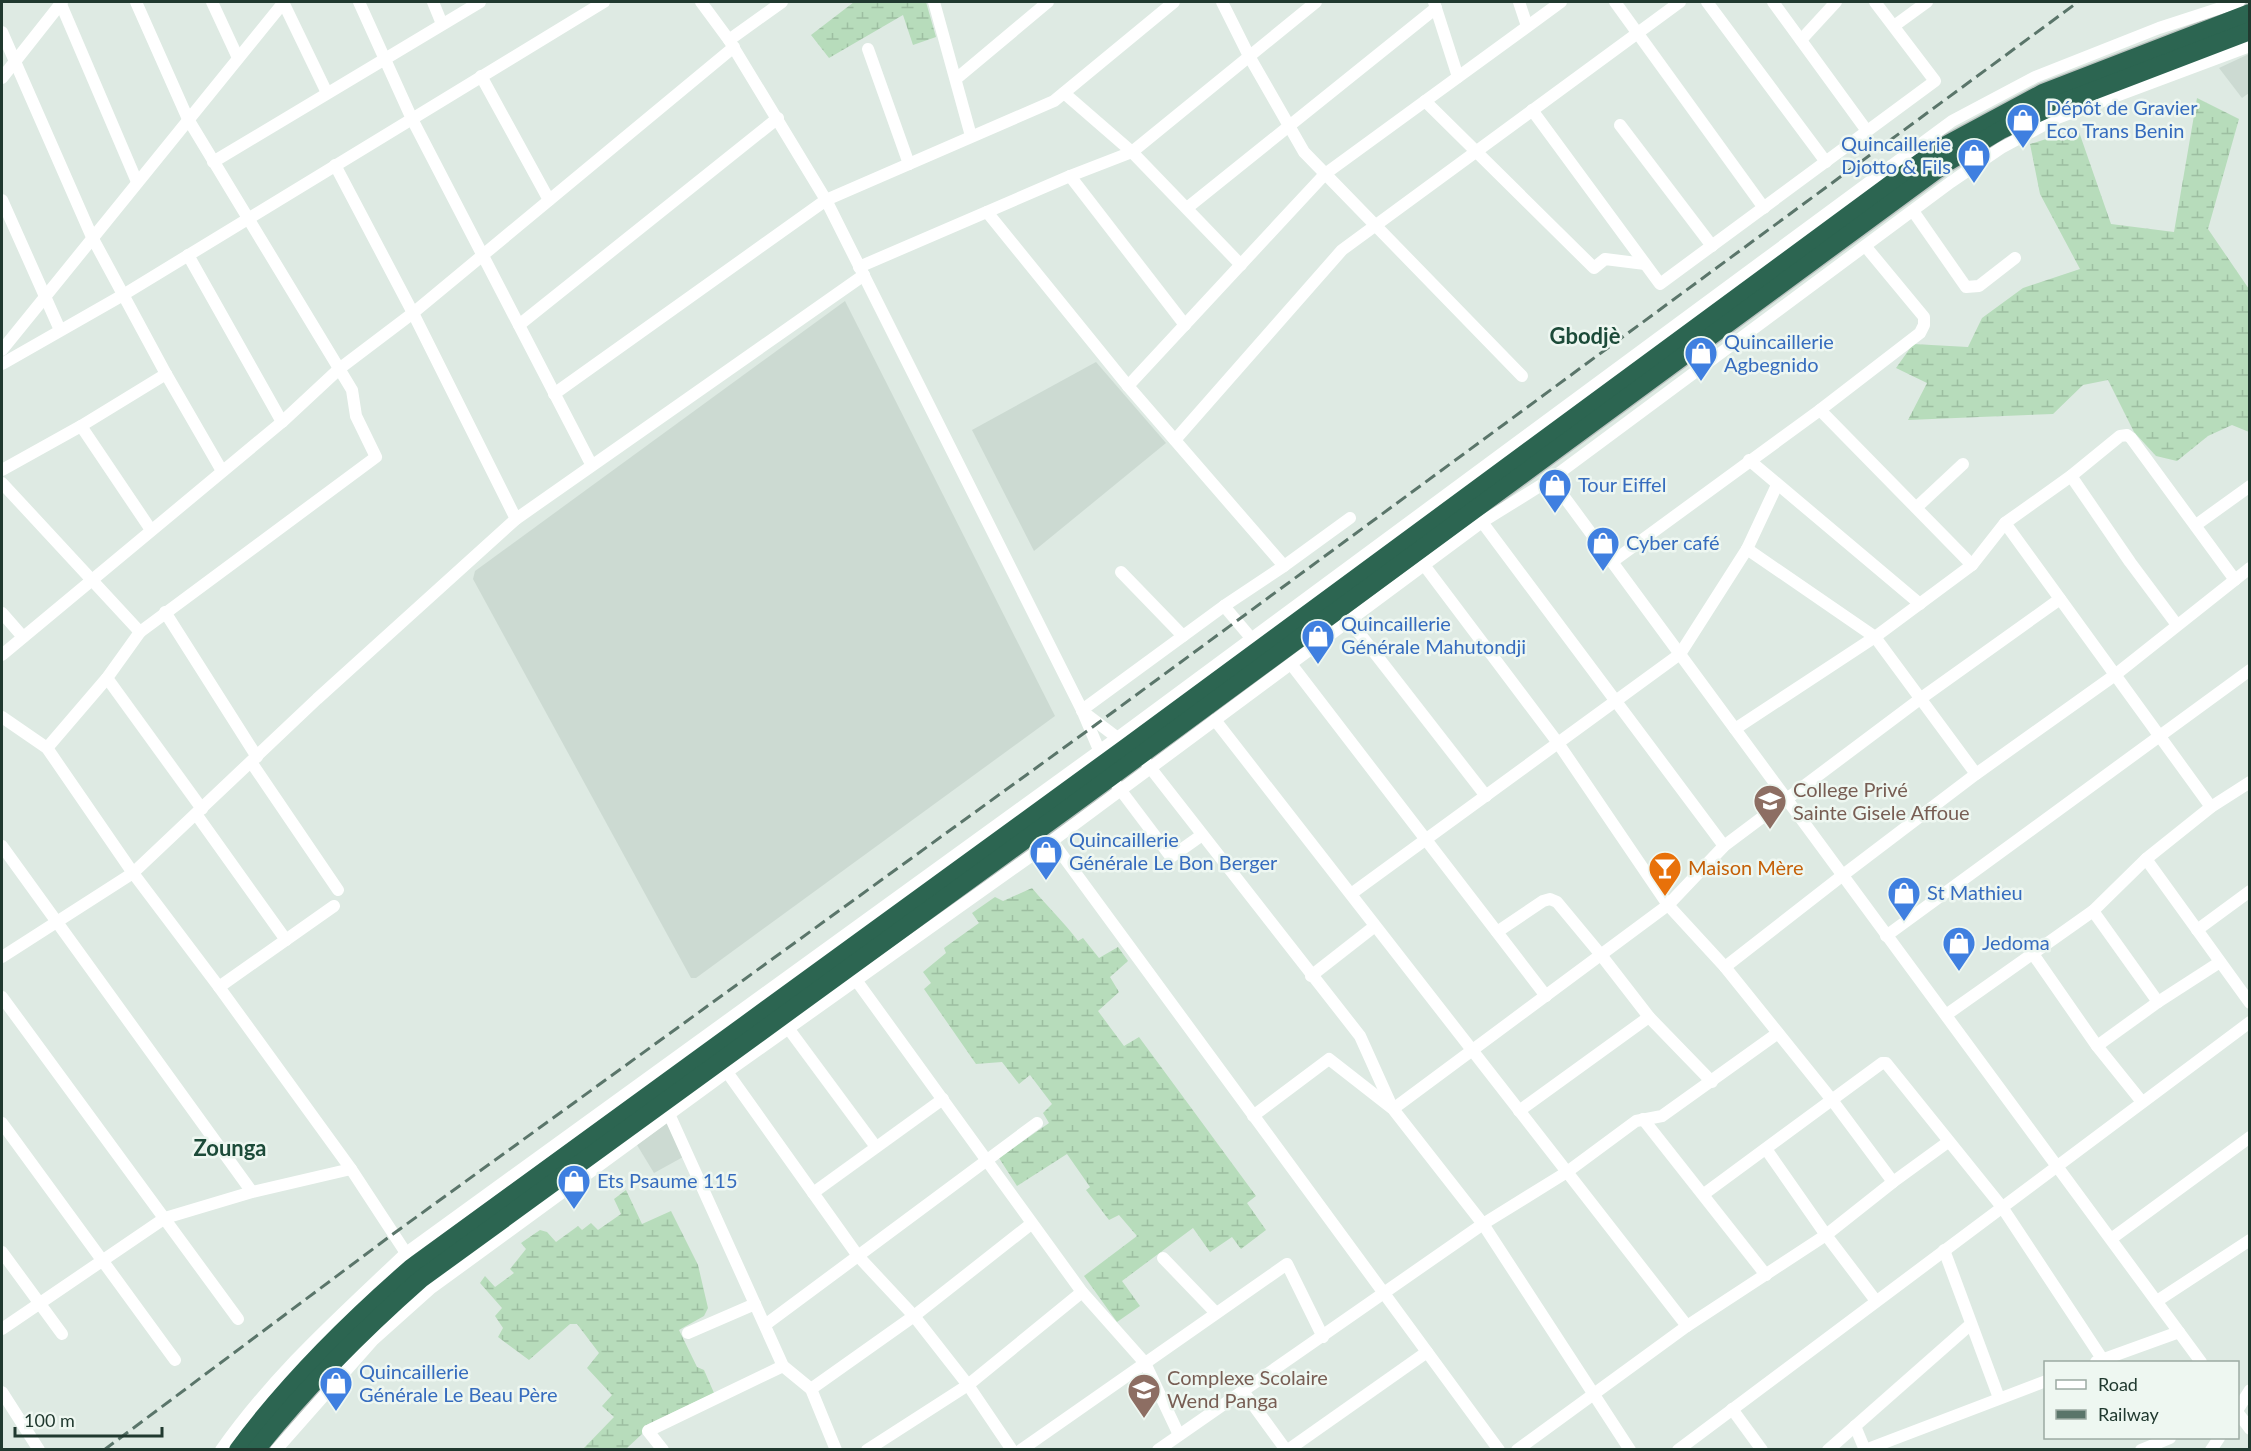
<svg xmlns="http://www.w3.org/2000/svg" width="2251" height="1451" font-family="Lato,sans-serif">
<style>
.built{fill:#ccdad2}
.wetland{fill:url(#wetland-marsh)}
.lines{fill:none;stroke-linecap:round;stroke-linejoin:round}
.highway-casing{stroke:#bcc4c1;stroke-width:21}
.minor{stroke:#fff;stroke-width:12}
.highway{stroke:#2c6551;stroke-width:18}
.rail{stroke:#5a756a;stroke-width:3;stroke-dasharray:12 6;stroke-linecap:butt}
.labels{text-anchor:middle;stroke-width:5;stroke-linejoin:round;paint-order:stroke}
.shop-label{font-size:20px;fill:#366cbe;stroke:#eef7f1;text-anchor:start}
.education-label{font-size:20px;fill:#785e54;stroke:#eef7f1;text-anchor:start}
.food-label{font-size:20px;fill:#c56008;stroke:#eef7f1;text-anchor:start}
.quarter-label{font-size:22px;font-weight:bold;fill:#1c4b39;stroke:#eef7f1}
</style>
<defs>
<pattern id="wetland-marsh" width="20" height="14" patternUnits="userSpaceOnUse" patternTransform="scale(1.5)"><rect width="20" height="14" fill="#b7dcbb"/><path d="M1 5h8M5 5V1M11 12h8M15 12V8" fill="none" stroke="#9dbea1"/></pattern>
</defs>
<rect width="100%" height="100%" fill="#deeae3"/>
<g class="built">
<path d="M 2249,54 L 2249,93 L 2242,98 L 2219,68 Z"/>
<path d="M 845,301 L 1055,716 L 696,978 L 691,978 L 473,579 L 475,571 Z"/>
<path d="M 1096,362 L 1166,443 L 1034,551 L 972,430 Z"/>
<path d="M 667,1123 L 683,1157 L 654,1173 L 637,1145 Z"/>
</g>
<g class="wetland">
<path d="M 854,2 L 926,2 L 936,37 L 913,45 L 903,15 L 829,58 L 811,35 Z"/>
<path d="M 2197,98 L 2239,119 L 2208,229 L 2249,289 L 2249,432 L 2232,425 L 2208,436 L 2177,461 L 2156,456 L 2134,432 L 2108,380 L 2083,385 L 2053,414 L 1908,420 L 1927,383 L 1896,368 L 1913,344 L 1968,347 L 1982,318 L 2023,288 L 2080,269 L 2040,194 L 2030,144 L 2078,129 L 2111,224 L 2174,232 Z"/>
<path d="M 1032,888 C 1047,906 1064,922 1078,941 L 1083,938 L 1099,958 L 1118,947 L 1128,961 L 1110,977 L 1119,992 L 1098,1011 L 1124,1046 L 1139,1037 L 1256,1196 L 1247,1203 L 1266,1230 L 1241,1249 L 1232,1237 L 1210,1252 L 1193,1228 L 1122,1281 L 1140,1306 L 1117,1322 L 1084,1276 L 1137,1236 L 1119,1215 L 1109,1220 L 1086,1190 L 1090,1187 L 1067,1154 L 1017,1186 L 999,1158 L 1049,1123 L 1043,1113 L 1052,1104 L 1030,1075 L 1019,1084 L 1002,1062 L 976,1064 L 924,989 L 931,983 L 923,972 L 946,953 L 944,948 L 979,923 L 972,913 L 995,897 L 1003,901 Z"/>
<path d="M 626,1190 L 642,1224 L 671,1211 L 698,1265 L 708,1308 L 704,1316 L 679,1330 L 697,1367 L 704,1370 L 714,1393 L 644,1426 L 642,1434 L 626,1449 L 583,1449 L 614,1417 L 602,1406 L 612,1395 L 587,1368 L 599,1353 L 577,1324 L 570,1324 L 529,1360 L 498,1337 L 503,1328 L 495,1316 L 502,1308 L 480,1283 L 485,1276 L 495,1287 L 514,1273 L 510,1269 L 526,1249 L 521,1243 L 540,1230 L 547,1232 L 556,1242 L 578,1226 L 582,1230 L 591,1223 L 598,1230 L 621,1214 L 614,1199 Z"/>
</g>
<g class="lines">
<defs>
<g id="highway">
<path d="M 238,1450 C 288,1382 348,1323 411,1268 L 1128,746 L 1937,150 L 2043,93 L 2250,13"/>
<path d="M 256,1450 C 305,1388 362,1331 421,1279 L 1081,799 L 1946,163 L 2001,130 L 2051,107 L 2250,31"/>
</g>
</defs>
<use href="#highway" class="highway-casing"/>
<g class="minor">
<path d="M 60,2 L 137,182"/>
<path d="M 212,2 L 238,58"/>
<path d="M 283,2 L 327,93"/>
<path d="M 359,2 L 412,119 L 591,464"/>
<path d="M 433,2 L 442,24"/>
<path d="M 701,2 L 729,40 L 826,200 L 1082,710 L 1102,757"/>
<path d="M 934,2 L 971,136"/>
<path d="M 1222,2 L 1249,56 L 1304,152 L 1522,376"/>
<path d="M 1434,2 L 1458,77"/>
<path d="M 1519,2 L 1527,26"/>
<path d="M 1615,2 L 1764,208"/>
<path d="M 1707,2 L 1826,162"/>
<path d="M 1773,2 L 1867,131"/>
<path d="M 1894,26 L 1927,2"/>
<path d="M 2,32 L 92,237 L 166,374 L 222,471"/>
<path d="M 729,40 L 782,2"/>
<path d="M 1801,40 L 1836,2"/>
<path d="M 868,49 L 909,164"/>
<path d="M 481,76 L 549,200"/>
<path d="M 2,78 L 62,2"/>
<path d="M 956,79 L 1048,2"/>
<path d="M 1064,93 L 1132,152 L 1241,265"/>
<path d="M 1425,101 L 1594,268 L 1605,259 L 1645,264"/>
<path d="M 1532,110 L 1660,284 L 1935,81 L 1875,2"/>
<path d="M 1620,125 L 1712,246"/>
<path d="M 213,162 L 480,2"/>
<path d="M 335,165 L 413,313 L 516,519"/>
<path d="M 1070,176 L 1185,325"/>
<path d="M 2,200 L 60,330"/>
<path d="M 1187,208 L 1436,8"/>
<path d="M 1913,211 L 1966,287 L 1979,286 L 2015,258"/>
<path d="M 987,212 L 1128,386 L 1284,566"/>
<path d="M 188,255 L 282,422"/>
<path d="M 859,267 L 1070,176 L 1132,152 L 1316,2"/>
<path d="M 519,325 L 778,118"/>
<path d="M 2,350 L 284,2"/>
<path d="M 2,364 L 123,295 L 604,2"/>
<path d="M 1128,386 L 1325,174 L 1561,2"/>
<path d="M 554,394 L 826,200 L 1054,101 L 1174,2"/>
<path d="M 1820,410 L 1972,565"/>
<path d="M 81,426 L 151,530"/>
<path d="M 1175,440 L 1342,250 L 1680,2"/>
<path d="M 1749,460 L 1920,604"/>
<path d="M 2,470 L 81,426 L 166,374"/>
<path d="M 2071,476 L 2130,562 L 2177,625"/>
<path d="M 1551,479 L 2201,1362"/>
<path d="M 2,483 L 140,632"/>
<path d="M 1917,507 L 1963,464"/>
<path d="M 1482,522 L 1724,846"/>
<path d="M 2005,523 L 2211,807"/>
<path d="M 2196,525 L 2250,486"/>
<path d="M 1747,549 L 1875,637 L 1976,774"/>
<path d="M 1612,562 L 1820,410 L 1920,333 L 1924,325 L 1924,317 L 1866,247"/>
<path d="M 1424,565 L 1558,743 L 1668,905 L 1725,967 L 1832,1100 L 1893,1182"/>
<path d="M 1121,572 L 1183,636"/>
<path d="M 1224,606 L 1251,638"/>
<path d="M 165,612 L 257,757"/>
<path d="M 2,613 L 23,637"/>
<path d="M 1349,620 L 1486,796"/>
<path d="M 2,655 L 282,422 L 339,369 L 413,313 L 734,47"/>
<path d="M 1291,664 L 1546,996"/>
<path d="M 107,678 L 202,809"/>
<path d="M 1082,710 L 1224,606 L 1284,566 L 1350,518"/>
<path d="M 1082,711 L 1123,742"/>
<path d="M 2,717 L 47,748 L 133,873 L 219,987 L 351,1169 L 406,1253"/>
<path d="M 1215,720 L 1687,1326"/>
<path d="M 1735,729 L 1875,637 L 1972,565 L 2005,523 L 2071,476 L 2120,436 L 2127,435 L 2131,438 L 2235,580"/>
<path d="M 47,748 L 107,678 L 140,632 L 376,457 L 356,416 L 352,390 L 188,119 L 136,2"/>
<path d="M 1145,761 L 1360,1036 L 1392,1107"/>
<path d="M 251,762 L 338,890"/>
<path d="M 1116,784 L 1171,857 L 1202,835"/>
<path d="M 196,814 L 286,940"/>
<path d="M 1052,841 L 1499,1450"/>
<path d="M 2,846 L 252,1192"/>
<path d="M 2146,859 L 2250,1003"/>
<path d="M 1351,894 L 1680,654 L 1747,549 L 1777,485"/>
<path d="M 2093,911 L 2158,1002"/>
<path d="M 2197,930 L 2250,891"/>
<path d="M 1497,932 L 1543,901 L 1550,899 L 1557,902 L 1601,955 L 1649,1017 L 1712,1082"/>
<path d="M 1886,936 L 2250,670"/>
<path d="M 2033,954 L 2097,1046 L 2142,1102"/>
<path d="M 2,957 L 133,873 L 317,699 L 516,519 L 864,275"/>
<path d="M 1725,967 L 1843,875 L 1976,774 L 2115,675 L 2250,568"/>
<path d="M 1311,976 L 1375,926"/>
<path d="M 856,980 L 1082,1292 L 1145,1363 L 1179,1435"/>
<path d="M 219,987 L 334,906"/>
<path d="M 2,997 L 238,1319"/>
<path d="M 1946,1015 L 2093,911 L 2146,859 L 2211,807 L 2250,782"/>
<path d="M 788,1028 L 876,1147"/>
<path d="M 2097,1046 L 2158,1002 L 2220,962"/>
<path d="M 727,1072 L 858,1256 L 914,1316 L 968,1385 L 1012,1450"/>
<path d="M 1393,1109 L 1668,905 L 1724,846 L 1920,699 L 2060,599"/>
<path d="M 1519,1111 L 1649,1017"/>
<path d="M 669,1114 L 783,1366 L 811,1389 L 836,1450"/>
<path d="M 1253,1116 L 1329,1059 L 1393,1109 L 1483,1224 L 1630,1450"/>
<path d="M 1643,1119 L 1766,1275"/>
<path d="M 2,1123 L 175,1360"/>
<path d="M 1766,1149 L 1826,1235 L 1876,1301"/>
<path d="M 813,1193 L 943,1099"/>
<path d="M 1704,1194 L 1882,1063 L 1886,1063 L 2002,1207 L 2103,1360"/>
<path d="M 2111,1239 L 2250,1137"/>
<path d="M 1944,1250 L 1999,1398"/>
<path d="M 2,1252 L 62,1334"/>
<path d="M 1163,1258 L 1216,1313"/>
<path d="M 2157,1301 L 2250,1240"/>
<path d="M 765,1325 L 1037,1123"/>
<path d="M 2,1329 L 165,1218 L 252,1192 L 351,1169"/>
<path d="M 688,1333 L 755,1304"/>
<path d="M 2096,1362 L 2179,1332"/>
<path d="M 811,1389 L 914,1316 L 1031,1224"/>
<path d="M 1243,1391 L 1286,1450"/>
<path d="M 2,1392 L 39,1450"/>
<path d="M 1732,1409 L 1762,1450"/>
<path d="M 2238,1409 L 2250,1390"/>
<path d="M 2238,1413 L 2250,1429"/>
<path d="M 1855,1426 L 1865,1450"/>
<path d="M 221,1450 C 276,1372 338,1318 406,1253 L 1117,738 L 1952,121 L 2035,77 L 2159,28 L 2239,2"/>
<path d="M 276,1450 L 373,1340 L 430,1289 L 727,1072 L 1052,841 L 1482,522 L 1551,479 L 1951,182 L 2001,148 L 2055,119 L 2250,46"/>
<path d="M 663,1450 L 648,1431 L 783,1366"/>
<path d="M 867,1450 L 968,1385 L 1082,1292"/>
<path d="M 1021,1450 L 1287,1264 L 1323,1337"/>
<path d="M 1158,1450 L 1483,1224 L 1567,1172 L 1636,1121 L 1662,1116 L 1778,1033"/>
<path d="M 1288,1450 L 1427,1352"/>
<path d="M 1517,1450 L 1687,1326 L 1826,1235 L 1893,1182 L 1948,1142"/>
<path d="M 1678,1450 L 2250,1022"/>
<path d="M 1828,1450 L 1971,1324"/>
<path d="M 1865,1450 L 2046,1381"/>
<path d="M 2141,1450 L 2170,1438"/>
<path d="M 2211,1450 L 2219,1438"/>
</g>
<use href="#highway" class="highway"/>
<path class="rail" d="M 104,1450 L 393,1234 L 1098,723 L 2078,2"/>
</g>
<defs>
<symbol id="shop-pin" viewBox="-11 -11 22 30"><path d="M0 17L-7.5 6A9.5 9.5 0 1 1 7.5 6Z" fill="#3f7fe0" stroke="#eef7f1"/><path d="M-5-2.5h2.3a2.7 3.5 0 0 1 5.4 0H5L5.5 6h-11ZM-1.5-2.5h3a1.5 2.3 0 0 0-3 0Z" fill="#fff"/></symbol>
<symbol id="university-pin" viewBox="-11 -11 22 30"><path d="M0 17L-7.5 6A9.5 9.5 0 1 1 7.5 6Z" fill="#8d6e63" stroke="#eef7f1"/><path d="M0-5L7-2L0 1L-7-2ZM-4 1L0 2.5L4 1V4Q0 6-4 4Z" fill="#fff"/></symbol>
<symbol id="bar-pin" viewBox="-11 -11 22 30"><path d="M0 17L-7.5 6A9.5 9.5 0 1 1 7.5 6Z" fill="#e8710a" stroke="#eef7f1"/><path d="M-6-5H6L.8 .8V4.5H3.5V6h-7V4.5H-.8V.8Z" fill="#fff"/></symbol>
<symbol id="school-pin" viewBox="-11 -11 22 30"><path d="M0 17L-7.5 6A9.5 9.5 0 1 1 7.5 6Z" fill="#8d6e63" stroke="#eef7f1"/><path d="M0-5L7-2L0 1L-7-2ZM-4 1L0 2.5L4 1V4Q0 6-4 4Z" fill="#fff"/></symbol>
</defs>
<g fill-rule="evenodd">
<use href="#shop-pin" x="2004" y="101" width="38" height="52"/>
<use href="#shop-pin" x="1955" y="136" width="38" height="52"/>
<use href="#shop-pin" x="1682" y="334" width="38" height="52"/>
<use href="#shop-pin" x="1536" y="466" width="38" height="52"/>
<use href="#shop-pin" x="1584" y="524" width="38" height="52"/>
<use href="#shop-pin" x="1299" y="617" width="38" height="52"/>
<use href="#university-pin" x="1751" y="782" width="38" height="52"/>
<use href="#shop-pin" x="1027" y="833" width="38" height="52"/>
<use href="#bar-pin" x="1646" y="849" width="38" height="52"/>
<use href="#shop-pin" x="1885" y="874" width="38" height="52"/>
<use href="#shop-pin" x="1940" y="924" width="38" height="52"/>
<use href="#shop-pin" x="555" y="1162" width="38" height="52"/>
<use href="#shop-pin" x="317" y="1364" width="38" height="52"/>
<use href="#school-pin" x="1125" y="1371" width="38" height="52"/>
</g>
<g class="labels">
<g class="shop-label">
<text x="2046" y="115">Dépôt de Gravier<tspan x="2046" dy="23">Eco Trans Benin</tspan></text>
<text x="1951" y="151" text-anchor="end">Quincaillerie<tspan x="1951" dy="23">Djotto &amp; Fils</tspan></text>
<text x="1724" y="349">Quincaillerie<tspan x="1724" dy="23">Agbegnido</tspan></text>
<text x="1578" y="492">Tour Eiffel</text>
<text x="1626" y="550">Cyber café</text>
<text x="1341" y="631">Quincaillerie<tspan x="1341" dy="23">Générale Mahutondji</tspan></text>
<text x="1069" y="847">Quincaillerie<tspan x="1069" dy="23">Générale Le Bon Berger</tspan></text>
<text x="1927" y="900">St Mathieu</text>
<text x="1982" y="950">Jedoma</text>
<text x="597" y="1188">Ets Psaume 115</text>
<text x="359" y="1379">Quincaillerie<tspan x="359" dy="23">Générale Le Beau Père</tspan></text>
</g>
<g class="education-label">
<text x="1793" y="797">College Privé<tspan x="1793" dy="23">Sainte Gisele Affoue</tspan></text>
<text x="1167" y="1385">Complexe Scolaire<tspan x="1167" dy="23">Wend Panga</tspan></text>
</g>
<g class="food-label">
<text x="1688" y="875">Maison Mère</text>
</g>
<g class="quarter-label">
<text x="1585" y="344">Gbodjè</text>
<text x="230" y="1156">Zounga</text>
</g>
</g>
<rect width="2251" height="1451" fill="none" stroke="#20392f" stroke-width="6"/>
<rect x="2044" y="1361" width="195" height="78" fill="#eef7f1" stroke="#9caba3" stroke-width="1.5"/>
<rect x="2056" y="1380" width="30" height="9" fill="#ffffff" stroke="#9caba3" stroke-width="1.5"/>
<text x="2098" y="1391" font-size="18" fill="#20392f">Road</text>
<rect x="2056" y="1410" width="30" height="9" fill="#5a756a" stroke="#9caba3" stroke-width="1.5"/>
<text x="2098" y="1421" font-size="18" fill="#20392f">Railway</text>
<path d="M15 1427v9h147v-9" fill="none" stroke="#20392f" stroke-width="3"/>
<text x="24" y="1427" font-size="18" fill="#20392f" stroke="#eef7f1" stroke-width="4.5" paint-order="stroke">100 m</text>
</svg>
